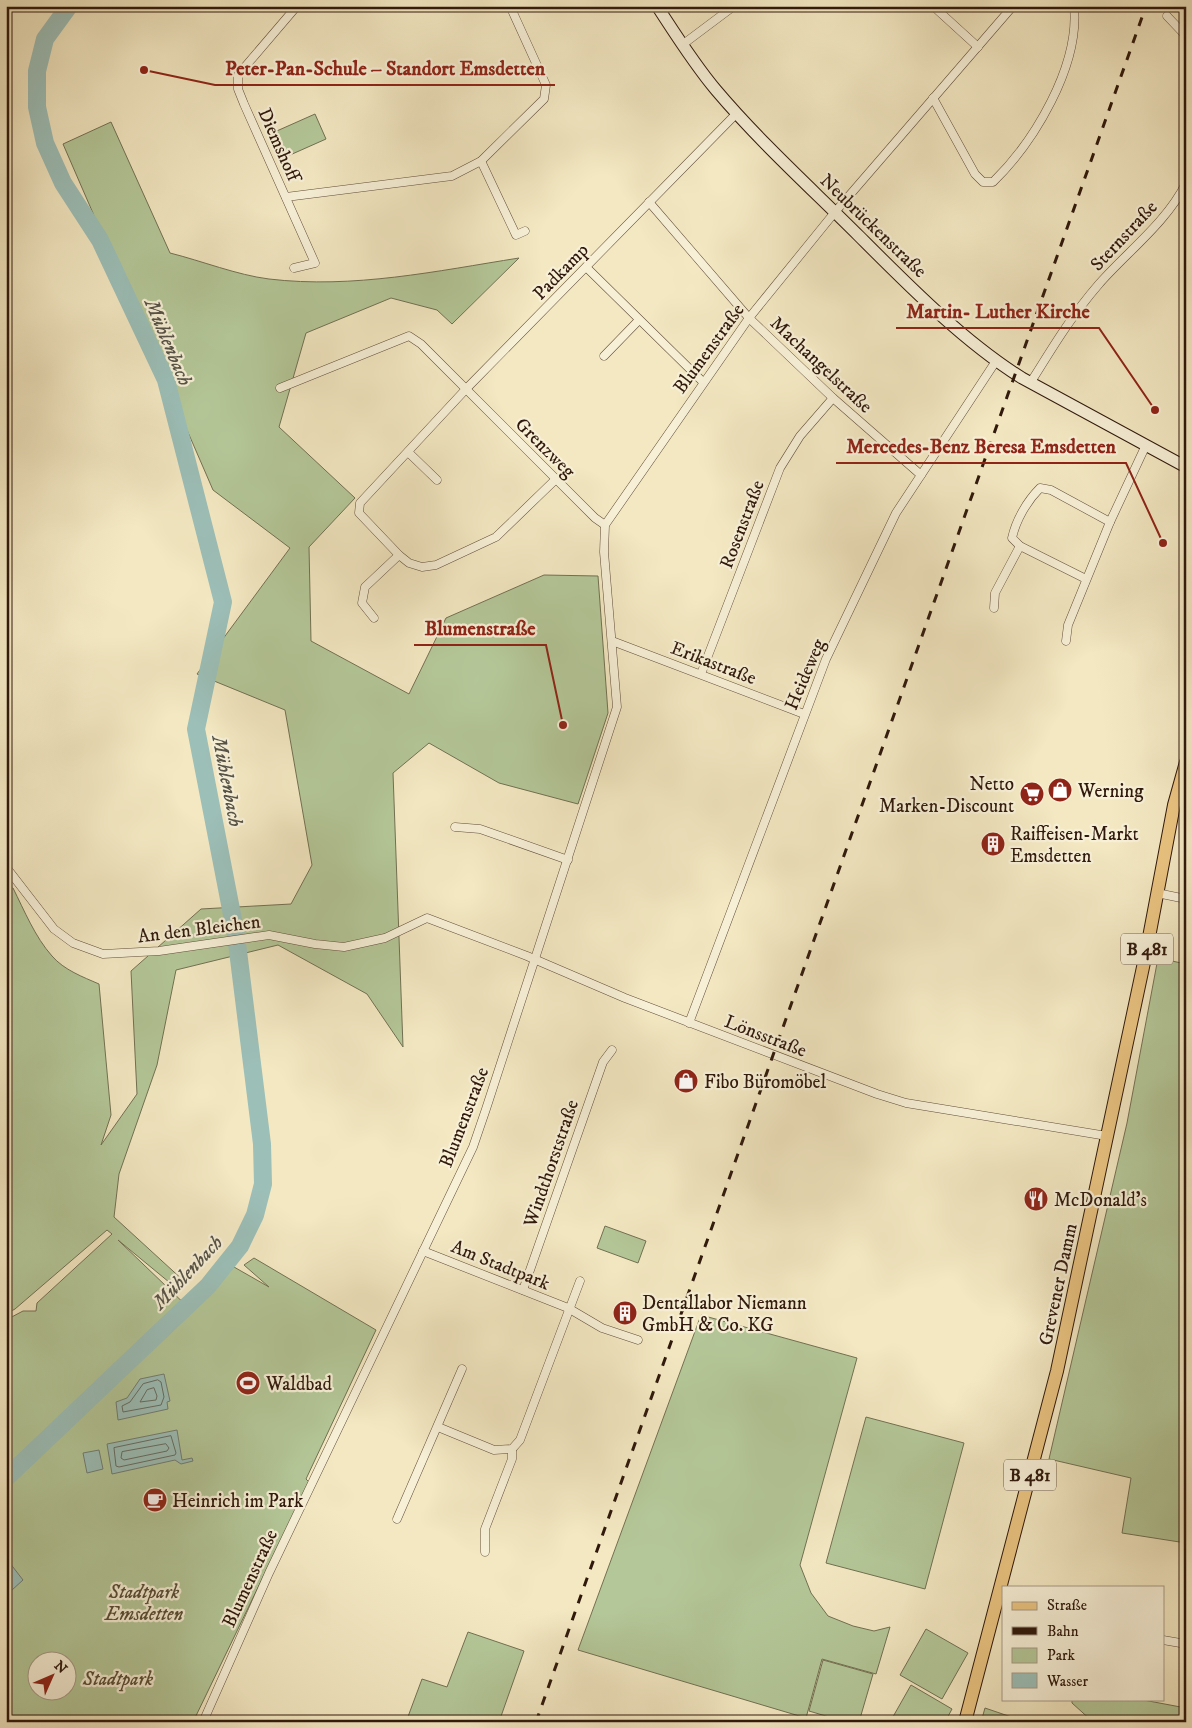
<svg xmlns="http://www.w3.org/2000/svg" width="1192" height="1728" font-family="'IM FELL DW Pica',serif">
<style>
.green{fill:#b4c798;stroke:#727052;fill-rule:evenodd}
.water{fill:#9cbfb8;stroke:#717d73}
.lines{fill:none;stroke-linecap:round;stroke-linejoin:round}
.shore{stroke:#666c62;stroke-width:1}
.river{stroke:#9cbfb8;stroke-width:18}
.street-casing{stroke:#614d3a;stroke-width:9}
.secondary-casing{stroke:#30190c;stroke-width:13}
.primary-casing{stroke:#30190c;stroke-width:14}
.street{stroke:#f7f0d7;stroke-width:8}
.secondary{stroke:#f7f0d7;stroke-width:11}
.primary{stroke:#eac481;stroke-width:12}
.rail{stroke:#30190c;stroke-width:3;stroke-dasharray:9 9;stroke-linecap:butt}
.labels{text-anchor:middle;stroke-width:4.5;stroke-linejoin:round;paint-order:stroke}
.shield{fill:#f7f0d7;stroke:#6c5a49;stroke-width:1}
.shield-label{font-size:18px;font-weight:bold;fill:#30190c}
.street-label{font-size:19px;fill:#30190c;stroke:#f7f0d7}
.poi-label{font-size:19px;fill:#30190c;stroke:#f7f0d7;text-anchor:start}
.park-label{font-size:19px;font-style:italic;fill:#584d36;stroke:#f7f0d7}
.water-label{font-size:20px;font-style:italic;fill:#565348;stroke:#f7f0d7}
.leader{fill:none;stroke:#8f2418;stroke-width:2}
.callout-dot{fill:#8f2418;stroke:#f7f0d7;stroke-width:2}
.callout-label{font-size:20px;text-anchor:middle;font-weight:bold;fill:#8f2418;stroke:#f7f0d7;stroke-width:4.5;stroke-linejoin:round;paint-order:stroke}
</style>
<rect width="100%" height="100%" fill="#f3e8c2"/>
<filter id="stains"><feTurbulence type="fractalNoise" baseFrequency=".004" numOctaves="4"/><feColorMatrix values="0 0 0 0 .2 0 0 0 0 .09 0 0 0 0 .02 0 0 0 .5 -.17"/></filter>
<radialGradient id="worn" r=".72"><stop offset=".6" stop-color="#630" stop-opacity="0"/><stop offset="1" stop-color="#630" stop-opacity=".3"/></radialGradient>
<g class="green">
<path d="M 315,114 L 326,139 L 281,159 L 270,134 Z"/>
<path d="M 111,122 L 170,253 C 202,261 237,275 269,279 C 353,289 437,271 519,258 L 452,324 L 437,310 L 391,298 L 306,333 L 279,427 L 355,498 L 309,547 L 311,641 L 409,694 L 446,618 L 544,575 L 598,576 L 608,713 L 578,804 L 499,783 L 429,743 L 393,773 L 403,1047 L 367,994 L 278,945 L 176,970 L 157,1065 L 119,1174 L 114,1217 L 185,1282 L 175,1287 L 118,1240 L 192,1311 L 234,1267 L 269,1287 L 244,1265 L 254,1258 L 376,1330 L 306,1479 L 309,1482 L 193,1722 L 6,1722 L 6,1320 L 23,1311 L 36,1311 L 37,1303 L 112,1234 L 107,1230 L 15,1309 L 6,1314 L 6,889 L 13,888 C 24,910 35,937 52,956 C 64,970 83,977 99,984 L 111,1115 L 101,1145 L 137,1094 L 131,971 L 201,909 L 291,904 L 312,865 L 285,710 L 197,674 L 290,548 L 213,490 L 63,144 ZM 38,1660 L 68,1660 L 68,1690 L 38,1690 Z"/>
<path d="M 1158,958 L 1186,964 L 1186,1543 L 1122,1533 L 1131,1478 L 1049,1459 L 1127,1123 Z"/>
<path d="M 605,1226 L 646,1241 L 638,1263 L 597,1248 Z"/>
<path d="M 701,1315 L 857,1358 L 800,1565 L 811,1593 L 828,1616 L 853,1626 L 874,1631 L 890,1627 L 876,1674 L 822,1659 L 806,1718 L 578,1650 Z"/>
<path d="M 866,1417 L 964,1443 L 925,1589 L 826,1563 Z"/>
<path d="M 926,1629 L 968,1653 L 942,1699 L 900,1675 Z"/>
<path d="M 468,1632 L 524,1651 L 499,1722 L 406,1722 L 422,1679 L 447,1687 Z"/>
<path d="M 823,1660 L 873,1674 L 859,1722 L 846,1722 L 809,1711 Z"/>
<path d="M 911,1685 L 952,1709 L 945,1722 L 890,1722 Z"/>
<path d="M 1072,1699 L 1138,1699 L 1186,1708 L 1186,1722 L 1093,1722 L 1072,1703 Z"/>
<path d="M 985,1708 L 1026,1722 L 981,1722 Z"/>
</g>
<g class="water">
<path d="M 164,1374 L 170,1401 L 167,1402 L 168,1409 L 118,1420 L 116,1402 L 127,1398 L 140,1379 Z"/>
<path d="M 177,1430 L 182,1460 L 192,1458 L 193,1461 L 181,1464 L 175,1460 L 112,1474 L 107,1444 Z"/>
<path d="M 99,1450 L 103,1469 L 87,1473 L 83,1453 Z"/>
<path d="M 6,1558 L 23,1580 L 12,1590 L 6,1601 Z"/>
</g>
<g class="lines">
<g class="shore">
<path d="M 158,1380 L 161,1382 L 164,1397 L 161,1405 L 123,1412 L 122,1406 L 130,1402 L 143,1384 Z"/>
<path d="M 154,1388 L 157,1396 L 156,1400 L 140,1402 L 147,1390 Z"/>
<path d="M 171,1436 L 176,1453 L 175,1455 L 119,1467 L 116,1466 L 114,1448 Z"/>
<path d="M 166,1444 L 169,1448 L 167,1451 L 124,1460 L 121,1458 L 122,1452 Z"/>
</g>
<path class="river" d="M 6,1478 L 208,1286 L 240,1246 L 255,1215 L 263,1184 L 262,1144 L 236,935 L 196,729 L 223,602 L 166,380 L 100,240 L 63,183 L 45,143 L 37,107 L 37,71 L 45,39 L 69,6"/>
<defs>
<g id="street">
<path d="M 933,6 L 978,47"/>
<path d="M 1167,16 L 1186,36"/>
<path d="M 682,45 L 734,6"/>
<path d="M 933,98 L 975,174 L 983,182 L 993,182 C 1034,142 1080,66 1074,6"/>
<path d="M 481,161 L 516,235 L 525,231"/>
<path d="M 286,197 L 452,176 L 481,161 L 544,99 L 546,85 L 510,6"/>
<path d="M 649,202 L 749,318 L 833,398 L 921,475"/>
<path d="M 586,267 L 703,382"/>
<path d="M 294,268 L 315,263 L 244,104 L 238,89 L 238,75 L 297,6"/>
<path d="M 604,356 L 639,320"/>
<path d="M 1031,382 C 1052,348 1072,315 1099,284 C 1127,252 1167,222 1186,183"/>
<path d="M 280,388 L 409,336 L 421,344 L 595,518 L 605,525"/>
<path d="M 408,452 L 437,480"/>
<path d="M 556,479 L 496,537 L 436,565 L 422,567 L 409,563 L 399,555 L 359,513 L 360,503 L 466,389 L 736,114"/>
<path d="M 1020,546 L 1086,579"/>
<path d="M 994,608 L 995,593 L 1020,546 L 1012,538 C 1016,520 1027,501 1040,488 L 1051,490 L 1110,522"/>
<path d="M 374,618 L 362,603 L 365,587 L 399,555"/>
<path d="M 612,641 L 804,714"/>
<path d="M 1066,641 L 1068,625 L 1110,522 L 1146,445"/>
<path d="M 701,674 L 780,468 L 800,436 L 833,398"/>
<path d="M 455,827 L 480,829 L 568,860"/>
<path d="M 6,867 L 54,929 L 73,943 L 103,954 L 159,951 L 269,935 L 315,944 L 344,947 L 385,938 L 427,918 L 527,956 L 625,998 L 877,1094 L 906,1103 L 1107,1136"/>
<path d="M 1157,893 L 1186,899"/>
<path d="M 689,1023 L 826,659 L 896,513 L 996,361"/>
<path d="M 423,1251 L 568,1308 L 602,1328 L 638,1340"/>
<path d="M 523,1290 L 603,1062 L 612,1050"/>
<path d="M 438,1427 L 494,1450 L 512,1449 L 520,1440 L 580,1281"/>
<path d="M 397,1519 L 462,1369"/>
<path d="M 485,1552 L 485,1529 L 512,1459 L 512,1449"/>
<path d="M 1163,1640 L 1186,1644"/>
<path d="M 203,1722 L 269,1573 L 473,1147 L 486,1109 L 617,707 L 604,552 L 605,525 L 749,318 L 835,212 L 1013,6"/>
</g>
<path id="secondary" d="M 657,6 C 676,35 694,64 716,90 C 760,142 811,188 859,236 C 908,285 963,341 1022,378 L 1186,467"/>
<path id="primary" d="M 965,1722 L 1057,1371 L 1146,953 L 1174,805 L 1186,762"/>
</defs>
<use href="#street" class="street-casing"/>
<use href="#secondary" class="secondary-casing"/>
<use href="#primary" class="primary-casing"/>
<use href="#street" class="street"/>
<use href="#secondary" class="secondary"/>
<use href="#primary" class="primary"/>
<path class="rail" d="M 536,1722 L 1146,6"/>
</g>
<defs>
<symbol id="shop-disc" viewBox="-11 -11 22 22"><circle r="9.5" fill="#8f2418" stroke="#f7f0d7"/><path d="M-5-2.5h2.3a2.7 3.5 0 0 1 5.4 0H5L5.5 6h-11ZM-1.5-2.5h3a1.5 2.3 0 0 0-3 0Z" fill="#fff"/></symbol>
<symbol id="supermarket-disc" viewBox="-11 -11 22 22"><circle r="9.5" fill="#8f2418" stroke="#f7f0d7"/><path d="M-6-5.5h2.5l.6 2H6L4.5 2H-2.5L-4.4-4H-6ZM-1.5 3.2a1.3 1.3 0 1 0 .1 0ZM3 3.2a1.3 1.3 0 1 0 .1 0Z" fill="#fff"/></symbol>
<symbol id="building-disc" viewBox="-11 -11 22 22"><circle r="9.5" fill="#8f2418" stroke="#f7f0d7"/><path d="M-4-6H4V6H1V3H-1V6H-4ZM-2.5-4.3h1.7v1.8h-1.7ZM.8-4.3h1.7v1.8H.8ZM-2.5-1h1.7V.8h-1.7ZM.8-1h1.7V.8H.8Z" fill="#fff"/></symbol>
<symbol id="restaurant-disc" viewBox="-11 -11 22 22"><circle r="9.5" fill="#8f2418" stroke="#f7f0d7"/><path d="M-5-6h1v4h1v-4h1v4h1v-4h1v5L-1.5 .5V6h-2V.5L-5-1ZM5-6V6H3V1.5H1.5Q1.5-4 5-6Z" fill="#fff"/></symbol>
<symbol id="stadium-disc" viewBox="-11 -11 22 22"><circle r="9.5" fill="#8f2418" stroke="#f7f0d7"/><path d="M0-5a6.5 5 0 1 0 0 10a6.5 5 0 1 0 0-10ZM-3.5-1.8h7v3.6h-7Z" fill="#fff"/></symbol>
<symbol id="cafe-disc" viewBox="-11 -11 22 22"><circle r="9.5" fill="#8f2418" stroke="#f7f0d7"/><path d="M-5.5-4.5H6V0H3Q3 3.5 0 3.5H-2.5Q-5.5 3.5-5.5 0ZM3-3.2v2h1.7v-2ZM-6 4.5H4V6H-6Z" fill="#fff"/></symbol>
</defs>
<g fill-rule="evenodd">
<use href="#shop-disc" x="1046" y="776" width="28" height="28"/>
<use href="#supermarket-disc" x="1018" y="780" width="28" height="28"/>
<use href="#building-disc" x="979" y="830" width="28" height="28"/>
<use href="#shop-disc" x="672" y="1067" width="28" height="28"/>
<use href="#restaurant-disc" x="1022" y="1185" width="28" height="28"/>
<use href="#building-disc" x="611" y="1299" width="28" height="28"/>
<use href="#stadium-disc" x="234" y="1369" width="28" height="28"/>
<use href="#cafe-disc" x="141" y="1486" width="28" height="28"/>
</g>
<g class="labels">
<g class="shield">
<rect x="1121" y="933.5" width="52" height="31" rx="4"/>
<rect x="1004" y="1459.5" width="52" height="31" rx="4"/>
</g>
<g class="shield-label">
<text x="1147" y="955">B 481</text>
<text x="1030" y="1481">B 481</text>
</g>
<g class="street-label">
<text transform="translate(280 144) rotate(66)" y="7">Diemshoff</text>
<text transform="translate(874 225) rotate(44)" y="7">Neubrückenstraße</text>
<text transform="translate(1123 235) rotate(-47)" y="7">Sternstraße</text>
<text transform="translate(560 271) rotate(-46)" y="7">Padkamp</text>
<text transform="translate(708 348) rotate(-54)" y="7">Blumenstraße</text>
<text transform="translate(822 364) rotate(43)" y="7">Machangelstraße</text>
<text transform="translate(546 447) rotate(45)" y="7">Grenzweg</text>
<text transform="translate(741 524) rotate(-69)" y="7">Rosenstraße</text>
<text transform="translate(714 662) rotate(21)" y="7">Erikastraße</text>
<text transform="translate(804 674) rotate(-67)" y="7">Heideweg</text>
<text transform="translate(199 928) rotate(-7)" y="7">An den Bleichen</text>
<text transform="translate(766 1035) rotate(21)" y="7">Lönsstraße</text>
<text transform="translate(463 1117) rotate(-69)" y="7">Blumenstraße</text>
<text transform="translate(550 1163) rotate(-71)" y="7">Windthorststraße</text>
<text transform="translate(501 1264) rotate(22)" y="7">Am Stadtpark</text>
<text transform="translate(1057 1284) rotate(-78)" y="7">Grevener Damm</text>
<text transform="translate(249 1578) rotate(-65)" y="7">Blumenstraße</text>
</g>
<g class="poi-label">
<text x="1014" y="790" text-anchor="end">Netto<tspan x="1014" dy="22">Marken-Discount</tspan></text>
<text x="1078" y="797">Werning</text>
<text x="1010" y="840">Raiffeisen-Markt<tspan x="1010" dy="22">Emsdetten</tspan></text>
<text x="704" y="1088">Fibo Büromöbel</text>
<text x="1054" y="1206">McDonald's</text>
<text x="642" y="1309">Dentallabor Niemann<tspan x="642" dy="22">GmbH &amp; Co. KG</tspan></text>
<text x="266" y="1390">Waldbad</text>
<text x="172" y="1507">Heinrich im Park</text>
</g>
<g class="park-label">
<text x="144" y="1598">Stadtpark<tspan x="144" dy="22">Emsdetten</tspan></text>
<text x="118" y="1685">Stadtpark</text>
</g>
<g class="water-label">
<text transform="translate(169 342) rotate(67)" y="7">Mühlenbach</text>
<text transform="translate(228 781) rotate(79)" y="7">Mühlenbach</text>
<text transform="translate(187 1272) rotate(-47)" y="7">Mühlenbach</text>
</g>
</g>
<path class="leader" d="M144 70L215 85H555M1155 410L1099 328H896M1163 543L1126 463H836M563 725L546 645H414"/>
<g class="callout-dot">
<circle cx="144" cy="70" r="5"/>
<circle cx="1155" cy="410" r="5"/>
<circle cx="1163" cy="543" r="5"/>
<circle cx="563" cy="725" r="5"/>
</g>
<g class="callout-label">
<text x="385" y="75">Peter-Pan-Schule – Standort Emsdetten</text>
<text x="998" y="318">Martin- Luther Kirche</text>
<text x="981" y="453">Mercedes-Benz Beresa Emsdetten</text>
<text x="480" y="635">Blumenstraße</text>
</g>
<rect width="1192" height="1728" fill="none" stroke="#f3e8c2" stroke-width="25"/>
<rect x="8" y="8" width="1177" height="1713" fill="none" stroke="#30190c" stroke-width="2.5"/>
<rect x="12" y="12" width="1167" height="1703" fill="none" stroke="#30190c"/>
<rect x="1002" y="1586" width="162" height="115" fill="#f7f0d7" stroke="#a79a86"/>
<rect x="1012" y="1602" width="25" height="8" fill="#eac481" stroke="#a79a86"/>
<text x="1047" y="1610" font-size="15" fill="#30190c">Straße</text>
<rect x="1012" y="1627" width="25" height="8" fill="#30190c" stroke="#a79a86"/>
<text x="1047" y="1636" font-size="15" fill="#30190c">Bahn</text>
<rect x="1012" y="1648" width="25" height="15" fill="#b4c798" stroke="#a79a86"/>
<text x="1047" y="1660" font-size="15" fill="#30190c">Park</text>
<rect x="1012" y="1673" width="25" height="15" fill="#9cbfb8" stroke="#a79a86"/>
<text x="1047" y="1686" font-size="15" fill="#30190c">Wasser</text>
<g transform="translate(52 1676) rotate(45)"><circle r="24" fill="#f7f0d7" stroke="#a79a86"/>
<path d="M0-4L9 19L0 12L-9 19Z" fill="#8f2418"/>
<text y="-8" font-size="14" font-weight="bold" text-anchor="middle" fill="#30190c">N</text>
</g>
<rect width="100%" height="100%" filter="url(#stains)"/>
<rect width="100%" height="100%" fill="url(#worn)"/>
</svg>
